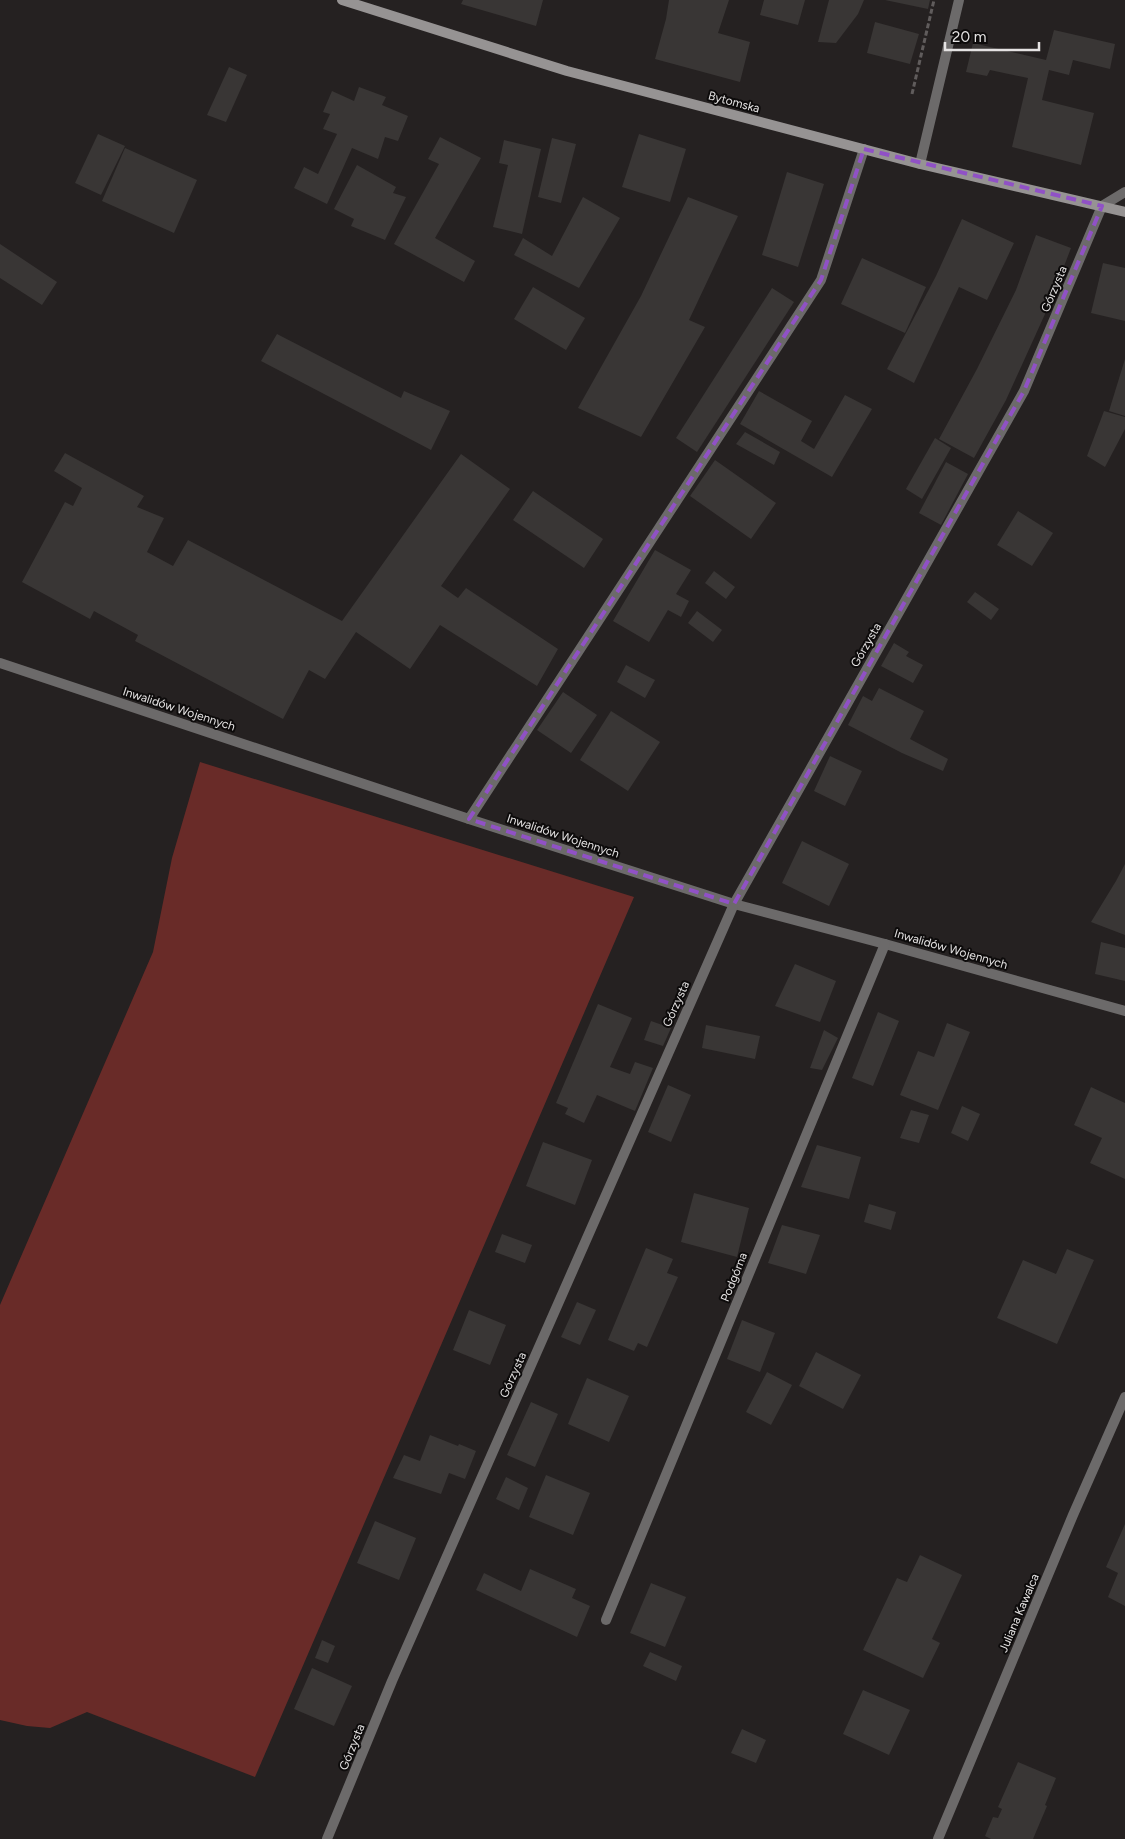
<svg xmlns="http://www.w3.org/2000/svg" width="1125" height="1839" font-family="Figtree,sans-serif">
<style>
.green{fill:#692b28}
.building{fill:#393635}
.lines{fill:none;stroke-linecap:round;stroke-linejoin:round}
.path{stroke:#605c5c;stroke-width:3;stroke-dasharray:5 2.5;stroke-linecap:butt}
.street{stroke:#6c6a6a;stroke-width:10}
.secondary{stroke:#969393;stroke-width:10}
.marked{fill:none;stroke:#9051c6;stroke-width:4;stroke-dasharray:10 6;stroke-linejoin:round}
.labels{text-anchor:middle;stroke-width:4;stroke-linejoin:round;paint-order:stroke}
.street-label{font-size:12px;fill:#e5e3e3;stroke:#0d0b0b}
</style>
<rect width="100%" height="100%" fill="#252121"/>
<path class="green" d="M 200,762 L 634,897 L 255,1777 L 87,1712 L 50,1728 L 27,1726 L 0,1720 L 0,1305 L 153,952 L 172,858 Z"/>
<g class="building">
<path d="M 463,0 L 543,0 L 536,26 L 461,4 Z"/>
<path d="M 669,0 L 729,0 L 718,33 L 750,42 L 740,82 L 655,59 L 666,19 Z"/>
<path d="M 764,0 L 805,0 L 798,25 L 760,15 Z"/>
<path d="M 829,0 L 864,0 L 858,14 L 836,43 L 818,42 Z"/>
<path d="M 885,0 L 930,0 L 928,9 Z"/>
<path d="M 875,22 L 919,34 L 910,64 L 867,53 Z"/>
<path d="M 1054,30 L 1115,44 L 1110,69 L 1073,60 L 1069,75 L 1049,70 L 1042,100 L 1094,113 L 1081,165 L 1012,147 L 1028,78 L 990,70 L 987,76 L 966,72 L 973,43 L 1046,60 Z"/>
<path d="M 229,67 L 247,75 L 226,122 L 207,115 Z"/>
<path d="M 359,87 L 386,97 L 382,105 L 408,116 L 398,141 L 385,137 L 378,159 L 352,148 L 327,204 L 294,188 L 304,167 L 318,174 L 337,134 L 323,129 L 330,114 L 323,112 L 332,91 L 354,101 Z"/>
<path d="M 98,134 L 125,146 L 101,195 L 75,183 Z"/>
<path d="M 639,134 L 686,149 L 670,202 L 622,187 Z"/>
<path d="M 440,137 L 481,158 L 435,238 L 475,261 L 464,282 L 394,244 L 439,164 L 428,159 Z"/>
<path d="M 552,138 L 576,144 L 561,203 L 538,197 Z"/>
<path d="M 504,140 L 541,149 L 522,234 L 493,227 L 508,165 L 499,163 Z"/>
<path d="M 125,148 L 197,180 L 174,233 L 102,201 Z"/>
<path d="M 357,165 L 396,187 L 393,193 L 406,197 L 385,240 L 351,226 L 354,219 L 334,209 Z"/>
<path d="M 787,172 L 824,184 L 798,267 L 762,255 Z"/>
<path d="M 583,197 L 620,218 L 579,288 L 514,255 L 523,238 L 552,256 Z"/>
<path d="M 688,197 L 738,216 L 689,320 L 705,327 L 641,437 L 578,408 L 641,296 Z"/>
<path d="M 962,219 L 1014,243 L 987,300 L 959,287 L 914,383 L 887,369 L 936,276 Z"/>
<path d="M 1036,235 L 1071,248 L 1050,303 L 1006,400 L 974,458 L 939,439 L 977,369 L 1016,290 Z"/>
<path d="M 0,244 L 57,282 L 42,305 L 0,278 Z"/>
<path d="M 862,258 L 926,287 L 905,333 L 841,304 Z"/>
<path d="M 1103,263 L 1125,268 L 1125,321 L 1091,313 Z"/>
<path d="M 533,287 L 585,318 L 566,350 L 514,319 Z"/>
<path d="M 772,288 L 794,302 L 697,452 L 676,438 Z"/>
<path d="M 277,334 L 401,398 L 404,391 L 450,411 L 431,450 L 261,361 Z"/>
<path d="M 1125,359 L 1125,416 L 1109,411 Z"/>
<path d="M 759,391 L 812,421 L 801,441 L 814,449 L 845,395 L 872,409 L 832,477 L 740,424 Z"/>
<path d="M 1104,411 L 1125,417 L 1125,429 L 1105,467 L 1087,456 Z"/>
<path d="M 745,432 L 780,452 L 774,465 L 736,444 Z"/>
<path d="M 935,438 L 951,448 L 922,499 L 906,489 Z"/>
<path d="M 65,453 L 144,496 L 137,507 L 164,518 L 147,552 L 173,566 L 188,540 L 342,621 L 461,454 L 510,489 L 441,586 L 458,598 L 466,588 L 558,649 L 537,686 L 440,625 L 410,669 L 356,632 L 325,679 L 309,670 L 283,719 L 135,641 L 138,635 L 94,611 L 90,619 L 22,582 L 65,502 L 73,506 L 82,488 L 54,471 Z"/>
<path d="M 715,460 L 776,503 L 751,539 L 690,496 Z"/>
<path d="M 946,462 L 968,474 L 941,525 L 919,513 Z"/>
<path d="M 533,491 L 603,539 L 584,568 L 513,520 Z"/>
<path d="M 1018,511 L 1053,533 L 1032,566 L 997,545 Z"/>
<path d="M 655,550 L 691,570 L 676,594 L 689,601 L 681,617 L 668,610 L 649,642 L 613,621 Z"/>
<path d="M 714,571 L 735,587 L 726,599 L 705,583 Z"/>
<path d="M 975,592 L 999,609 L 991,620 L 967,602 Z"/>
<path d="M 697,611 L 722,630 L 713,642 L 688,623 Z"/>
<path d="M 894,643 L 909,652 L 906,656 L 923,665 L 913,683 L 881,666 Z"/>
<path d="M 626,665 L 655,680 L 645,698 L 617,682 Z"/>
<path d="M 879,688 L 924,711 L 910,739 L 948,759 L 943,771 L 902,753 L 848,725 L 863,696 L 872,701 Z"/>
<path d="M 563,692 L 597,715 L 571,753 L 537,730 Z"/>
<path d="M 611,711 L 660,742 L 628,791 L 580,760 Z"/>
<path d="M 830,756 L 862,771 L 845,806 L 814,791 Z"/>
<path d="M 802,841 L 849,864 L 829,906 L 782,883 Z"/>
<path d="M 1125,864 L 1125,935 L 1091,922 L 1116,881 Z"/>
<path d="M 1101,942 L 1125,948 L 1125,981 L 1095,974 Z"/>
<path d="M 795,964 L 836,981 L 820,1022 L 775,1006 Z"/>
<path d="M 598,1004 L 632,1018 L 610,1067 L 630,1074 L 635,1062 L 653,1068 L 635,1111 L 597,1095 L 584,1123 L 565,1114 L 568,1108 L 556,1103 Z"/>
<path d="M 878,1012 L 899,1021 L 873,1086 L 852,1078 Z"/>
<path d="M 651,1021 L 671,1028 L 663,1046 L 644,1040 Z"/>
<path d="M 947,1023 L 970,1032 L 938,1110 L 900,1095 L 918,1051 L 934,1057 Z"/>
<path d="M 706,1025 L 760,1036 L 755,1059 L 702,1048 Z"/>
<path d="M 824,1030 L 838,1038 L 822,1070 L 810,1068 Z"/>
<path d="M 668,1085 L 691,1095 L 671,1142 L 648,1132 Z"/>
<path d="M 1091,1087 L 1125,1103 L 1125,1179 L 1090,1163 L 1102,1138 L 1074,1125 Z"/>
<path d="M 962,1106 L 980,1114 L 968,1141 L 951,1133 Z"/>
<path d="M 911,1110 L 929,1115 L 919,1143 L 900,1138 Z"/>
<path d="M 543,1142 L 592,1160 L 575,1205 L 526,1186 Z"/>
<path d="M 817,1145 L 861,1157 L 849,1199 L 801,1187 Z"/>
<path d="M 694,1193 L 749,1208 L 737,1257 L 681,1242 Z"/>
<path d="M 869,1204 L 896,1212 L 891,1230 L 864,1222 Z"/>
<path d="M 782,1225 L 820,1235 L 806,1274 L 768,1263 Z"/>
<path d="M 502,1234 L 532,1245 L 525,1263 L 495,1252 Z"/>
<path d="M 646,1248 L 673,1259 L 667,1273 L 678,1277 L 647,1347 L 638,1343 L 634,1351 L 608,1340 Z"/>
<path d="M 1067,1249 L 1094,1260 L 1057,1344 L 997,1318 L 1023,1260 L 1056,1274 Z"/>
<path d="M 577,1302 L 596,1310 L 580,1345 L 561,1337 Z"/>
<path d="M 469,1310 L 506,1325 L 490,1365 L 453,1350 Z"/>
<path d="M 742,1320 L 775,1333 L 760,1372 L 727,1359 Z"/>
<path d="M 816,1352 L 861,1375 L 843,1409 L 799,1386 Z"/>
<path d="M 767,1372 L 792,1385 L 771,1425 L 746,1412 Z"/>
<path d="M 587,1378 L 629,1396 L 609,1442 L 568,1424 Z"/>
<path d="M 531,1402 L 558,1414 L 535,1467 L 507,1455 Z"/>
<path d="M 430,1435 L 458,1446 L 459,1444 L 476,1451 L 465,1479 L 449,1473 L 441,1494 L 393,1478 L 404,1455 L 420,1461 Z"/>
<path d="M 546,1475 L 590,1493 L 573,1535 L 529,1517 Z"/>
<path d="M 506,1477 L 528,1488 L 519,1510 L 496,1499 Z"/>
<path d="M 375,1521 L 416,1538 L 399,1580 L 357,1563 Z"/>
<path d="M 1125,1524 L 1125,1606 L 1108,1597 L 1118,1573 L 1106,1567 Z"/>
<path d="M 920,1555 L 962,1575 L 932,1639 L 940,1643 L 923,1678 L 863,1650 L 897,1578 L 907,1582 Z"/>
<path d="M 530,1569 L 576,1589 L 572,1598 L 590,1606 L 577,1637 L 476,1590 L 484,1573 L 521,1591 Z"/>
<path d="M 651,1583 L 686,1597 L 665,1647 L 630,1633 Z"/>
<path d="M 322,1640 L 335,1646 L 328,1663 L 315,1658 Z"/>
<path d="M 650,1652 L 682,1666 L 676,1681 L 643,1666 Z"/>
<path d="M 312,1668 L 352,1686 L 334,1726 L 294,1709 Z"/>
<path d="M 863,1690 L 910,1710 L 889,1755 L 843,1734 Z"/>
<path d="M 742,1729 L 766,1740 L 756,1763 L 731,1753 Z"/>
<path d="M 1018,1762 L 1056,1778 L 1045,1805 L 1047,1806 L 1033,1839 L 991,1839 L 985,1836 L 993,1817 L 998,1818 L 1002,1809 L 998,1807 Z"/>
</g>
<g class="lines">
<path class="path" d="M 912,94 L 934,0"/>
<g class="street">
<path d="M 920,164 L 959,0"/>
<path d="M 0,663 L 469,819 L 734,904 L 885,944 L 1125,1011"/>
<path d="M 469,819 L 821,280 L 864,149"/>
<path d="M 606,1620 L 885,944"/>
<path d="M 327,1839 L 392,1681 L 734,904 L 1024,391 L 1102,206 L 1125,192"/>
<path d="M 938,1839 L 1073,1515 L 1125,1397"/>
</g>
<path class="secondary" d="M 342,0 L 567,71 L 920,164 L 1125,212"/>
</g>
<path class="marked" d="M 864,149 L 1102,206 L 1024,391 L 734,904 L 469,819 L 821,280 Z"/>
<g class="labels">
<g class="street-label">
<text transform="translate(734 102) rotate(15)" y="4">Bytomska</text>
<text transform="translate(1054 289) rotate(-67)" y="4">Górzysta</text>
<text transform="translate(866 645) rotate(-60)" y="4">Górzysta</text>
<text transform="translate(179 709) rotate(18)" y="4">Inwalidów Wojennych</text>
<text transform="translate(563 836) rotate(18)" y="4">Inwalidów Wojennych</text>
<text transform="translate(951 949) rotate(16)" y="4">Inwalidów Wojennych</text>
<text transform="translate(676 1004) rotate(-66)" y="4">Górzysta</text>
<text transform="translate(734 1277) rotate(-68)" y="4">Podgórna</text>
<text transform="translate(513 1375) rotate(-66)" y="4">Górzysta</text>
<text transform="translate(1019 1613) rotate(-67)" y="4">Juliana Kawalca</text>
<text transform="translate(352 1747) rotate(-68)" y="4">Górzysta</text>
</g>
</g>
<path d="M945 42v8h94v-8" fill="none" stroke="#e5e3e3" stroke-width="2.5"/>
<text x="952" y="42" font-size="15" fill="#e5e3e3" stroke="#0d0b0b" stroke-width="4" paint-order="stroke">20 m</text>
</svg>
